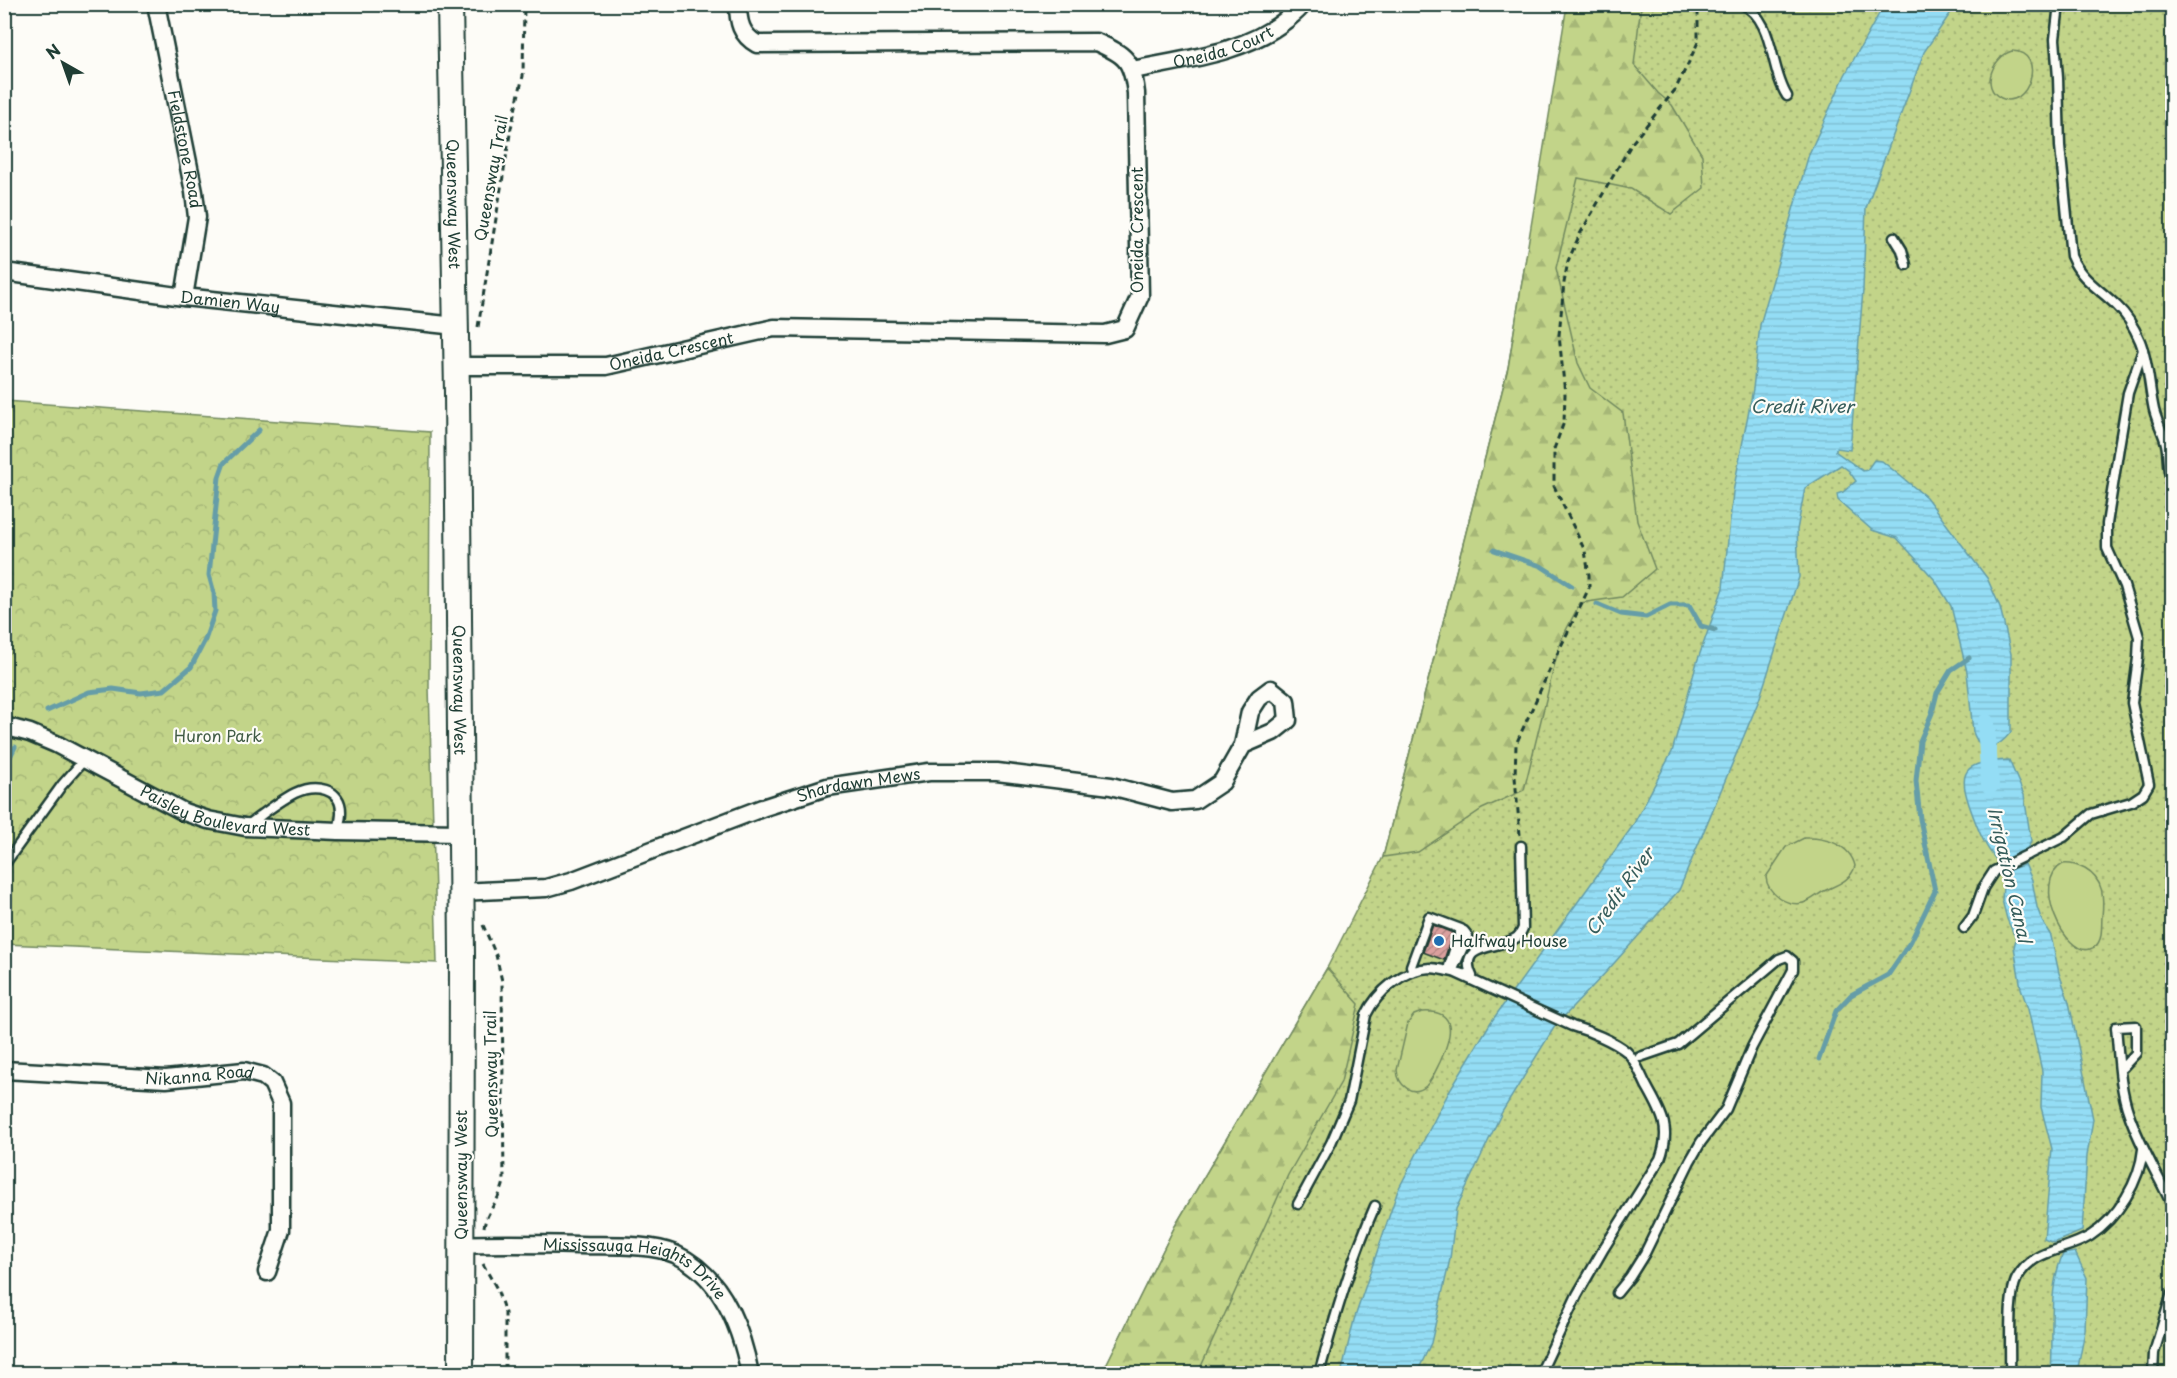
<svg xmlns="http://www.w3.org/2000/svg" width="2177" height="1378" font-family="'Playpen Sans',sans-serif">
<style>
.grass{fill:url(#grass-dots);stroke:#70885e;stroke-width:1.5}
.forest{fill:url(#forest-firs);stroke:#70885e;stroke-width:1.5}
.park{fill:url(#park-crowns);stroke:#70885e;stroke-width:1.5}
.pitch{fill:#c2d489;stroke:#70885e;stroke-width:1.5}
.water{fill:url(#water-rules);stroke:#659da8;stroke-width:1.5}
.lines{fill:none;stroke-linecap:round;stroke-linejoin:round}
.stream{stroke:#659da8;stroke-width:5}
.canal{stroke:#94ddf5;stroke-width:18}
.building{fill:url(#building-hatch);stroke:#1f3d34;stroke-width:1.5}
.lane-casing{stroke:#1f3d34;stroke-width:13}
.street-casing{stroke:#1f3d34;stroke-width:21}
.secondary-casing{stroke:#1f3d34;stroke-width:28}
.path{stroke:#1f3d34;stroke-width:3;stroke-dasharray:6 4.5;stroke-linecap:butt}
.lane{stroke:#fdfcf7;stroke-width:8}
.street{stroke:#fdfcf7;stroke-width:16}
.secondary{stroke:#fdfcf7;stroke-width:24}
.poi-dot{fill:#1f6fb2;stroke:#fdfcf7;stroke-width:2}
.labels{text-anchor:middle;stroke-width:4.5;stroke-linejoin:round;paint-order:stroke}
.street-label{font-size:16px;fill:#1f3d34;stroke:#fdfcf7}
.park-label{font-size:16px;fill:#405b45;stroke:#fdfcf7}
.poi-label{font-size:16px;fill:#1f3d34;stroke:#fdfcf7;text-anchor:start}
.water-label{font-size:18px;font-style:italic;fill:#365d5b;stroke:#fdfcf7}
</style>
<defs>
<pattern id="grass-dots" width="8" height="8" patternUnits="userSpaceOnUse" patternTransform="scale(1.5)"><rect width="8" height="8" fill="#c2d489"/><path d="M2 2h.1M6 6h.1" fill="none" stroke="#a6b777" stroke-width="1.8" stroke-linecap="round"/></pattern>
<pattern id="forest-firs" width="22" height="20" patternUnits="userSpaceOnUse" patternTransform="scale(1.5)"><rect width="22" height="20" fill="#c2d489"/><path d="M5 1l3.5 6h-7zM16 11l3.5 6h-7z" fill="#a6b777"/></pattern>
<pattern id="park-crowns" width="20" height="18" patternUnits="userSpaceOnUse" patternTransform="scale(1.5)"><rect width="20" height="18" fill="#c2d489"/><path d="M2 6a3 3 0 1 1 6 0M12 15a3 3 0 1 1 6 0" fill="none" stroke="#a6b777"/></pattern>
<pattern id="water-rules" width="6" height="5" patternUnits="userSpaceOnUse" patternTransform="scale(1.5)"><rect width="6" height="5" fill="#94ddf5"/><path d="M0 2.5h6" fill="none" stroke="#7fbfd3"/></pattern>
<pattern id="building-hatch" width="6" height="6" patternUnits="userSpaceOnUse" patternTransform="scale(1.5)"><rect width="6" height="6" fill="#dba09e"/><path d="M-1 1l2-2M0 6l6-6M5 7l2-2" fill="none" stroke="#b18482"/></pattern>
</defs>
<rect width="100%" height="100%" fill="#fdfcf7"/>
<filter id="ink" filterUnits="userSpaceOnUse"><feTurbulence type="fractalNoise" baseFrequency=".0167" numOctaves="2"/><feDisplacementMap in="SourceGraphic" scale="12" xChannelSelector="R" yChannelSelector="G"/><feConvolveMatrix kernelMatrix="1 2 1 2 8 2 1 2 1" color-interpolation-filters="sRGB"/></filter>
<g filter="url(#ink)">
<path class="grass" d="M 1601,5 L 2172,5 L 2172,1373 L 1102,1374 L 1175,1226 L 1327,968 L 1383,857 L 1508,368 L 1527,252 Z"/>
<g class="forest">
<path d="M 1567,5 L 1641,5 L 1634,65 L 1658,93 L 1672,105 L 1702,155 L 1704,188 L 1671,214 L 1631,189 L 1578,178 L 1556,268 L 1578,363 L 1590,388 L 1623,413 L 1637,521 L 1655,569 L 1622,597 L 1580,603 L 1560,642 L 1524,790 L 1482,809 L 1418,852 L 1383,857 L 1508,368 Z"/>
<path d="M 1327,968 L 1359,1004 L 1341,1082 L 1288,1175 L 1198,1373 L 1102,1373 L 1175,1226 Z"/>
</g>
<path class="park" d="M 5,401 L 430,432 L 429,687 L 437,963 L 5,944 Z"/>
<g class="pitch">
<path d="M 2012,51 C 2048,52 2028,111 2001,98 C 1979,87 1994,56 2012,51 Z"/>
<path d="M 1804,838 C 1824,837 1850,844 1855,866 C 1851,881 1836,885 1824,891 C 1817,895 1811,901 1803,903 C 1787,907 1767,893 1766,877 L 1786,847 Z"/>
<path d="M 2063,864 C 2071,863 2077,865 2085,869 C 2104,880 2104,897 2102,917 C 2101,928 2104,945 2090,949 C 2065,957 2030,881 2063,864 Z"/>
<path d="M 1422,1012 C 1461,1009 1450,1040 1440,1062 C 1436,1070 1432,1080 1426,1086 C 1412,1098 1398,1085 1397,1070 L 1408,1023 L 1414,1015 Z"/>
</g>
<g class="water">
<path d="M 1884,5 L 1956,5 L 1924,52 L 1866,208 L 1863,290 L 1850,450 L 1837,448 L 1835,451 L 1863,471 L 1867,470 L 1874,460 L 1882,461 L 1926,497 L 1987,578 L 2000,607 L 2011,654 L 2011,732 C 1998,748 1982,757 1973,732 L 1967,672 L 1951,606 L 1935,580 L 1897,538 L 1872,530 L 1838,500 L 1837,494 L 1843,492 L 1856,481 L 1849,471 L 1841,465 L 1805,488 L 1797,530 L 1799,577 L 1759,700 L 1679,890 L 1608,970 L 1555,1026 L 1502,1112 L 1456,1209 L 1450,1259 L 1431,1343 L 1417,1373 L 1341,1374 L 1354,1320 L 1398,1190 L 1451,1088 L 1491,1022 L 1632,827 L 1672,752 L 1697,662 L 1723,588 L 1733,492 L 1753,389 L 1760,325 L 1809,154 L 1845,75 Z"/>
<path d="M 2009,760 L 2024,795 L 2031,841 C 2027,855 2010,857 1998,862 C 1985,847 1979,832 1972,813 C 1956,770 1963,762 2009,760 Z"/>
<path d="M 2025,864 L 2032,880 L 2037,907 L 2042,921 L 2051,936 L 2059,973 L 2069,1002 L 2093,1119 L 2087,1156 L 2082,1231 L 2053,1243 L 2044,1239 L 2052,1149 L 2041,1107 L 2042,1071 L 2028,1009 L 2021,988 L 2014,947 L 2016,939 L 2007,919 L 2002,900 L 2004,872 Z"/>
<path d="M 2075,1252 L 2087,1278 L 2085,1331 L 2077,1373 L 2051,1373 C 2054,1335 2047,1290 2063,1254 Z"/>
</g>
<g class="lines">
<g class="stream">
<path d="M 1494,550 L 1541,566 L 1572,586"/>
<path d="M 1597,604 L 1621,614 L 1646,617 L 1670,605 L 1689,605 L 1701,626 L 1715,630"/>
<path d="M 47,711 L 89,692 L 113,689 L 141,693 L 164,690 L 191,667 L 205,640 L 215,611 L 214,593 L 209,575 L 219,477 L 224,463 L 259,430"/>
<path d="M 4,769 L 15,747"/>
<path d="M 1819,1059 L 1836,1011 L 1851,995 L 1888,975 L 1911,941 L 1935,891 L 1920,819 L 1916,781 L 1920,741 L 1932,713 L 1937,693 L 1951,670 L 1969,658"/>
</g>
<path class="canal" d="M 1986,723 L 1990,785"/>
</g>
<path class="building" d="M 1433,925 L 1453,933 L 1444,960 L 1423,952 Z"/>
<g class="lines">
<defs>
<g id="lane">
<path d="M 1742,4 C 1775,20 1769,67 1787,96"/>
<path d="M 2059,4 L 2055,39 L 2058,78 L 2060,146 L 2071,256 C 2081,280 2100,289 2117,306 C 2127,315 2135,329 2140,341 C 2148,361 2149,384 2153,405 C 2155,419 2163,431 2166,444 C 2169,457 2166,469 2172,481"/>
<path d="M 1894,237 L 1902,250 L 1906,265"/>
<path d="M 248,825 C 263,814 279,801 295,793 C 314,784 342,787 341,813 C 341,819 339,825 338,831"/>
<path d="M 1521,846 L 1523,928 C 1521,933 1519,937 1514,939 C 1497,949 1457,943 1472,976 L 1454,972 L 1572,1026 C 1589,1031 1614,1041 1627,1052 C 1636,1061 1640,1073 1646,1085 C 1661,1112 1672,1128 1660,1159 L 1604,1248 L 1577,1295 L 1540,1374"/>
<path d="M 4,865 L 62,785 L 84,760"/>
<path d="M 1964,928 L 1973,916 L 1983,888 L 1994,871 L 2064,837 L 2091,814 L 2131,802 L 2143,794 L 2149,784 L 2132,703 L 2138,658 L 2139,637 L 2124,586 L 2107,548 L 2107,524 L 2119,447 L 2128,393 L 2143,350"/>
<path d="M 1413,971 L 1411,966 L 1429,917 L 1461,929 L 1449,966 L 1454,967 L 1468,936 L 1464,931"/>
<path d="M 2123,1067 L 2136,1053 L 2136,1026 L 2116,1027 C 2119,1056 2119,1086 2129,1114 C 2140,1146 2158,1175 2172,1205"/>
<path d="M 1298,1204 L 1331,1143 L 1349,1101 L 1366,1015 C 1377,992 1403,969 1430,968 C 1437,968 1446,971 1454,972"/>
<path d="M 1617,1293 L 1630,1277 L 1645,1253 L 1690,1161 L 1701,1142 L 1726,1109 L 1752,1047 L 1793,970 L 1793,961 L 1787,956 L 1779,959 L 1678,1044 L 1640,1057"/>
<path d="M 1319,1374 C 1335,1316 1351,1261 1375,1206"/>
<path d="M 2010,1374 C 2011,1351 2007,1296 2017,1278 C 2034,1248 2064,1252 2090,1236 C 2118,1218 2140,1181 2143,1149"/>
<path d="M 2153,1374 L 2154,1353 L 2172,1293"/>
</g>
<g id="street">
<path id="s1" d="M 156,4 L 194,192 L 197,217 L 184,297"/>
<path id="s2" d="M 1133,70 C 1185,59 1243,54 1286,20 C 1292,15 1298,11 1303,4"/>
<path id="s3" d="M 4,272 L 184,297 L 456,326"/>
<path id="s4" d="M 457,366 L 606,366 L 774,328 L 1105,334 L 1125,329 L 1140,296 L 1136,93 C 1132,60 1126,55 1096,42 L 757,44 C 741,35 738,22 738,4"/>
<path id="s5" d="M 4,726 L 30,733 L 56,744 L 184,812 L 208,820 L 245,827 L 338,831 L 460,833"/>
<path id="s6" d="M 460,892 L 546,888 L 571,881 L 762,808 L 827,787 L 929,772 L 997,772 L 1111,786 L 1172,802 L 1195,800 L 1222,782 L 1243,745 L 1250,712 L 1259,698 L 1271,689 L 1286,701 L 1288,720 L 1273,732 L 1243,745"/>
<path id="s7" d="M 4,1070 L 166,1079 L 244,1071 L 263,1076 L 272,1083 L 281,1103 L 281,1230 L 267,1272"/>
<path id="s8" d="M 460,1245 C 500,1243 540,1244 579,1245 C 607,1246 649,1243 675,1254 C 721,1275 741,1327 750,1374"/>
</g>
<g id="secondary">
<path id="s9" d="M 450,4 L 457,392 L 462,955 L 461,1374"/>
</g>
</defs>
<use href="#lane" class="lane-casing"/>
<use href="#street" class="street-casing"/>
<use href="#secondary" class="secondary-casing"/>
<g class="path">
<path d="M 478,327 L 511,128 L 523,76 L 524,4"/>
<path d="M 1520,835 L 1515,777 L 1516,744 L 1550,669 L 1589,588 L 1589,575 L 1585,551 L 1554,486 L 1554,449 L 1564,422 L 1565,394 L 1559,335 L 1564,283 L 1568,261 L 1580,234 L 1632,143 L 1675,90 L 1688,64 L 1698,42 L 1698,4"/>
<path d="M 483,925 L 496,955 L 502,981 L 504,1181 C 501,1199 487,1210 484,1227"/>
<path d="M 483,1264 L 497,1289 L 505,1313 L 505,1374"/>
</g>
<use href="#lane" class="lane"/>
<use href="#street" class="street"/>
<use href="#secondary" class="secondary"/>
</g>
</g>
<circle class="poi-dot" cx="1439" cy="941" r="6"/>
<g class="labels">
<g class="street-label">
<text dy="6" stroke="none"><textPath href="#s2" startOffset="93">Oneida Court</textPath></text>
<text dy="6" stroke="none"><textPath href="#s1" startOffset="148">Fieldstone Road</textPath></text>
<text transform="translate(491 178) rotate(-80)" y="6">Queensway Trail</text>
<text dy="6" stroke="none"><textPath href="#s9" startOffset="200">Queensway West</textPath></text>
<text transform="translate(1137 230) rotate(-90)" y="6">Oneida Crescent</text>
<text dy="6" stroke="none"><textPath href="#s3" startOffset="228">Damien Way</textPath></text>
<text dy="6" stroke="none"><textPath href="#s4" startOffset="216">Oneida Crescent</textPath></text>
<text dy="6" stroke="none"><textPath href="#s9" startOffset="686">Queensway West</textPath></text>
<text dy="6" stroke="none"><textPath href="#s6" startOffset="416">Shardawn Mews</textPath></text>
<text dy="6" stroke="none"><textPath href="#s5" startOffset="240">Paisley Boulevard West</textPath></text>
<text transform="translate(491 1074) rotate(-91)" y="6">Queensway Trail</text>
<text dy="6" stroke="none"><textPath href="#s7" startOffset="196">Nikanna Road</textPath></text>
<text transform="translate(461 1175) rotate(-90)" y="6">Queensway West</text>
<text dy="6" stroke="none"><textPath href="#s8" startOffset="182">Mississauga Heights Drive</textPath></text>
</g>
<g class="park-label">
<text x="218" y="742">Huron Park</text>
</g>
<g class="poi-label">
<text x="1451" y="947">Halfway House</text>
</g>
<g class="water-label">
<text x="1802" y="413">Credit River</text>
<text transform="translate(2009 875) rotate(77)" y="6">Irrigation Canal</text>
<text transform="translate(1620 892) rotate(-54)" y="6">Credit River</text>
</g>
</g>
<rect width="2177" height="1378" fill="none" stroke="#fdfcf7" stroke-width="24"/>
<rect x="12" y="12" width="2153" height="1354" fill="none" stroke="#1f3d34" stroke-width="2" filter="url(#ink)"/>
<g transform="translate(63 63) rotate(320)" stroke="#fdfcf7" stroke-width="4.5" paint-order="stroke">
<path d="M0-4.5L10 22L0 15L-10 22Z" fill="#1f3d34"/>
<text y="-9" font-size="16" font-weight="bold" text-anchor="middle" fill="#1f3d34">N</text>
</g>
</svg>
